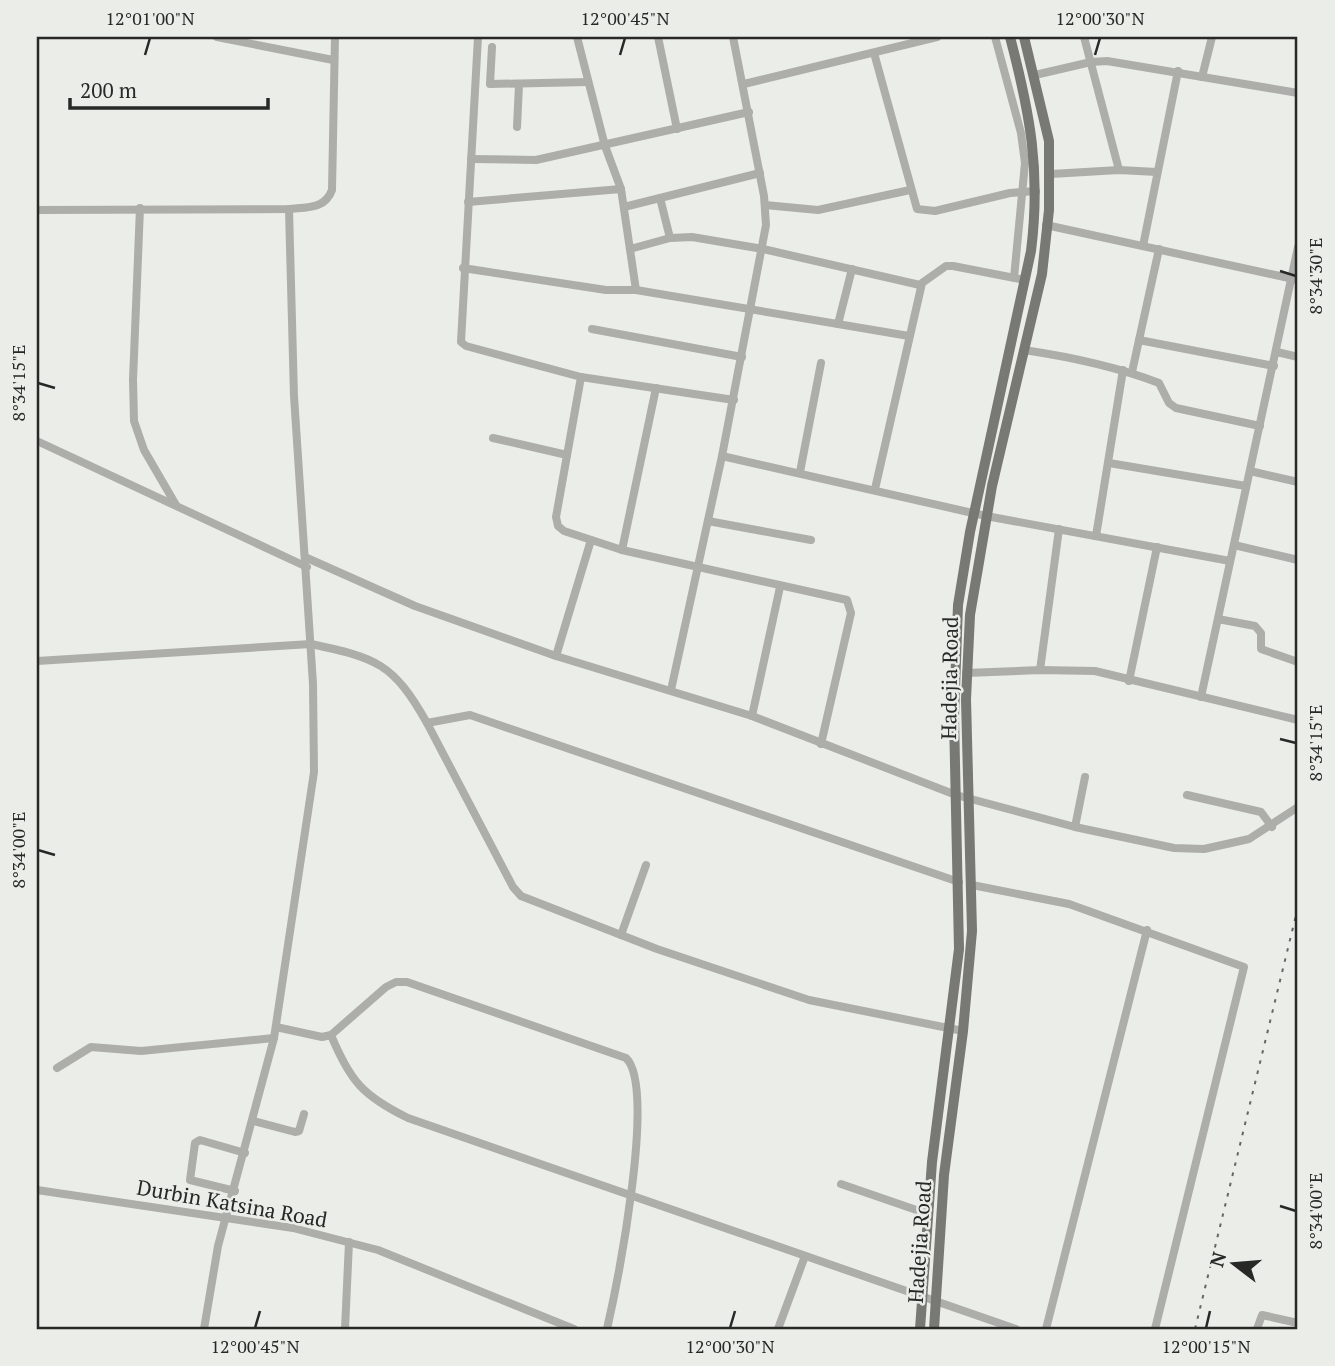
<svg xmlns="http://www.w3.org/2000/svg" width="1335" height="1366" font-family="'PT Serif',serif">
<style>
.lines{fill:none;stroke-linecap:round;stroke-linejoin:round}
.minor{stroke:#adadaa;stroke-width:8}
.major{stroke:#787874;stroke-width:10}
.rail{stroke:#656764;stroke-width:2;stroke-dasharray:3.5 7;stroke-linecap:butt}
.ticks{fill:none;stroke:#282927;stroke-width:2.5}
.labels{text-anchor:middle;stroke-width:5;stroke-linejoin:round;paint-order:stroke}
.street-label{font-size:21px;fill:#282927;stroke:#ebede8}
.neatline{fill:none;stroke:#282927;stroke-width:2.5}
.ticks-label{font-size:18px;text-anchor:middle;fill:#282927}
</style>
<rect width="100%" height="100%" fill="#ebede8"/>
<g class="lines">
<g class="minor">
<path d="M 217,37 L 333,60"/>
<path d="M 478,37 L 461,342 L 466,346 L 581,377 L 734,400"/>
<path d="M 577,37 L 605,146 L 621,189 L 636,290"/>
<path d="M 658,37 L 677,129"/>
<path d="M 995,37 L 1021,133 L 1025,163 L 1014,278"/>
<path d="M 1084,37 L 1119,170"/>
<path d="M 492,47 L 490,84 L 588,82"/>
<path d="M 874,53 L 917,209 L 935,211 L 1010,193 L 1036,191"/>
<path d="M 1035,75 L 1091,62 L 1107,61 L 1298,93"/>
<path d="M 1202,77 L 1212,37"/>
<path d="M 744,84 L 937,37"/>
<path d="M 517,127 L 519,85"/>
<path d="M 471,159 L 536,160 L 749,112"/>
<path d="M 1051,174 L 1119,170 L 1157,172"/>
<path d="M 660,198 L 670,238"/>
<path d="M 468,202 L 621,189"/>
<path d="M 765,205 L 818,210 L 910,190"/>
<path d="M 624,207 L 760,173"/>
<path d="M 140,208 L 133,380 L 134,421 L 144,450 L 176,505"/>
<path d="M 37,210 L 289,209 C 308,207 325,209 332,190 L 335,37"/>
<path d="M 1046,225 L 1298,280"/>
<path d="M 1143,246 L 1178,71"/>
<path d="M 630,249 L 670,238 L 692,237 L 763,249 L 920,285"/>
<path d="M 463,268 L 606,290 L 636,290 L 909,336"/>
<path d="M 838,324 L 852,269"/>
<path d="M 592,329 L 742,357"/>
<path d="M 1139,340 L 1274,366"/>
<path d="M 1024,350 C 1071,357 1115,366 1159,383 L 1169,403 L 1176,408 L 1260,426"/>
<path d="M 1277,352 L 1298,357"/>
<path d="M 1132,372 L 1159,249"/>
<path d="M 581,377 L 556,517 L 558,526 L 564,531 L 622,550 L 847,600 L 851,613 L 821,744"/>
<path d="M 493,438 L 567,455"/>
<path d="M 37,441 L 307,567"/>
<path d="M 722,456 L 986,516 L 1230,561"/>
<path d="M 1109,463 L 1246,486"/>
<path d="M 1250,471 L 1298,482"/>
<path d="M 800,472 L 821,363"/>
<path d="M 875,489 L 922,283 L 946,266 L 953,266 L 1025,280"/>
<path d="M 708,521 L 811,540"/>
<path d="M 1096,536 L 1123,370"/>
<path d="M 1234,545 L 1298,560"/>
<path d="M 622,550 L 656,388"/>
<path d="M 307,558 L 415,606 L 556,656 L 752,716 L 956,795 L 1075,827 L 1174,848 L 1204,849 L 1249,839 L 1298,807"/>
<path d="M 1218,619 L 1255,626 L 1261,633 L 1261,649 L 1298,662"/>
<path d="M 556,656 L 591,540"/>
<path d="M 37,661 L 311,644 C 377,658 393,663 427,723 L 470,715 L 959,882"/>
<path d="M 1040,670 L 1059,529"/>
<path d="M 966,673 L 1040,670 L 1095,671 L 1298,720"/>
<path d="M 1129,681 L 1157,547"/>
<path d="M 671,690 L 722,456 L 766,225 L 764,196 L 733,37"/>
<path d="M 1201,697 L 1298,247"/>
<path d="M 752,716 L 780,587"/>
<path d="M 427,723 L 513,887 L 521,896 L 657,949 L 809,1000 L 963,1031"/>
<path d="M 1187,795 L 1261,812 L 1272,827"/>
<path d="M 1075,827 L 1085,777"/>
<path d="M 972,885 L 1069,904 L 1244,967 L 1155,1329"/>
<path d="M 621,935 L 646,865"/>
<path d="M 276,1027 L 322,1037 L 331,1035 L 386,987 L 396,982 L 407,982 L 626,1058 C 657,1087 617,1285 607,1329"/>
<path d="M 331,1035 C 350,1081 363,1096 408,1118 L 1016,1329"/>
<path d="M 57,1068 L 91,1047 L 141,1051 L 274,1038"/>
<path d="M 254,1121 L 295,1132 L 299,1131 L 304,1114"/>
<path d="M 841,1184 L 928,1214"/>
<path d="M 37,1190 L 293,1228 L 378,1250 L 574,1329"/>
<path d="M 235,1191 L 190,1180 L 195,1143 L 200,1140 L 245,1153"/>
<path d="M 204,1329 L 218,1246 L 274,1038 L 314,772 L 313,684 L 294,396 L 289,209"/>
<path d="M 345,1329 L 349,1242"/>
<path d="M 778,1329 L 805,1256"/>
<path d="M 1046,1329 L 1147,930"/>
<path d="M 1257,1329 L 1262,1315 L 1298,1323"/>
</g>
<g class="major">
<path d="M 920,1329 L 932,1162 L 959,949 L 954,717 L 958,605 L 970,532 L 1031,251 C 1041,171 1030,113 1010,37"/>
<path d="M 934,1329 L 944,1175 L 963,1031 L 972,931 L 966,699 L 970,615 L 992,486 L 1042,274 L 1049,210 L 1049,141 L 1024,37"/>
</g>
<path class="rail" d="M 1195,1329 L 1298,907"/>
</g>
<path class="ticks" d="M 145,55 L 150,38M 620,55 L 625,38M 1095,55 L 1100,38M 1280,271 L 1296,276M 38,383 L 55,388M 1280,739 L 1296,743M 38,850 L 55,855M 1280,1206 L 1296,1211M 255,1328 L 260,1311M 730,1328 L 735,1311M 1206,1328 L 1210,1311"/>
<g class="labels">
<g class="street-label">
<text transform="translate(950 678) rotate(-89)" y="7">Hadejia Road</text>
<text transform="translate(232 1204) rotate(10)" y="7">Durbin Katsina Road</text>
<text transform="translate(920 1242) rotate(-86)" y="7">Hadejia Road</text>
</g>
</g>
<rect width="1335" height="1366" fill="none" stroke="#ebede8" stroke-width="77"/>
<g transform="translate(1234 1264) rotate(286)" stroke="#ebede8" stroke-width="5" paint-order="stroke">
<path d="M0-5L12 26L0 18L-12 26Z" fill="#282927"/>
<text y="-10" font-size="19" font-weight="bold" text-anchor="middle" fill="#282927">N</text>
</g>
<path d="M70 98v10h198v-10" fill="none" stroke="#282927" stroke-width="3.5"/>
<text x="80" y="98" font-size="21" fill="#282927" stroke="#ebede8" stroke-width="5" paint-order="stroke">200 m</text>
<rect x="38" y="38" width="1258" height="1290" class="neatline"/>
<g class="ticks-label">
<text x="150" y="25">12°01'00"N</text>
<text x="625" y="25">12°00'45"N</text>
<text x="1100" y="25">12°00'30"N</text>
<text transform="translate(1316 276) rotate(-90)" y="6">8°34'30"E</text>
<text transform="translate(19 383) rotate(-90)" y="6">8°34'15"E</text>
<text transform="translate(1316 743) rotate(-90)" y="6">8°34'15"E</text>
<text transform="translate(19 850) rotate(-90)" y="6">8°34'00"E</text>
<text transform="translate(1316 1211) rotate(-90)" y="6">8°34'00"E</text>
<text x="255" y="1353">12°00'45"N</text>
<text x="730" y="1353">12°00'30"N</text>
<text x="1206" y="1353">12°00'15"N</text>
</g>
</svg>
